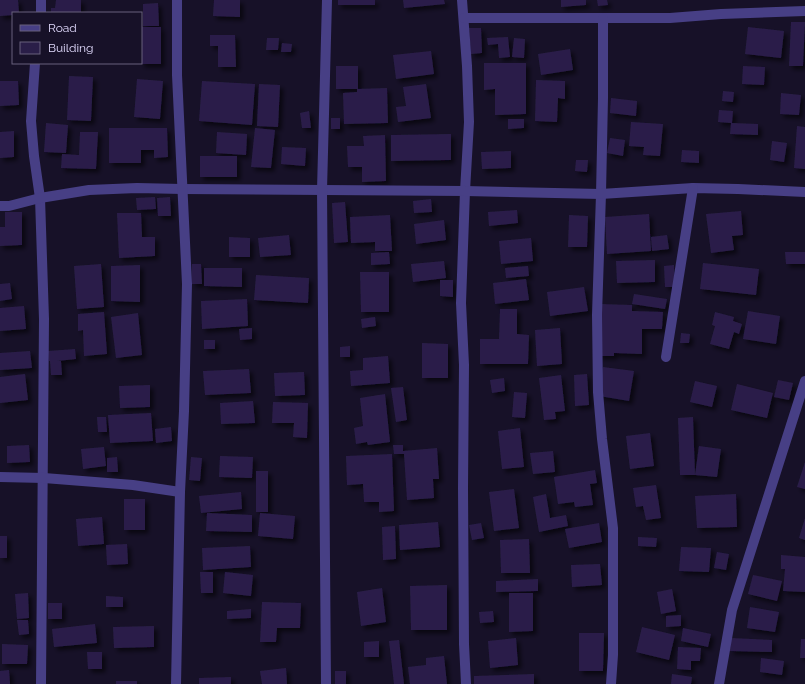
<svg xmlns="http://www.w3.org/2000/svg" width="805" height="684" viewBox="0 0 805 684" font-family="Raleway,sans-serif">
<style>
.building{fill:#2a1e48;filter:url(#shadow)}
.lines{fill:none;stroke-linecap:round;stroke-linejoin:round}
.minor{stroke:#473f85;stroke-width:10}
</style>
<defs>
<filter id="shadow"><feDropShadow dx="3.5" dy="3.5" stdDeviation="2" flood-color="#0009"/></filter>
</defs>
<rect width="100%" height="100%" fill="#171128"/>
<g class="building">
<polygon points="0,0 18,0 19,13 13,13 13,15 0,16"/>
<polygon points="56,0 81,0 81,13 51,13 51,8 55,8"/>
<polygon points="214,0 240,0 240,17 213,16"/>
<rect x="338" y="0" width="37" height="5"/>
<polygon points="403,0 444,0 445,4 404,8"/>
<polygon points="561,0 586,0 586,5 561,7"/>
<polygon points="597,0 607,0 608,5 598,6"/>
<polygon points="158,3 159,26 143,26 143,4"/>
<polygon points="791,22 805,22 803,66 789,66"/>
<rect x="141" y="27" width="20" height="37"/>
<polygon points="748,27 784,31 781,58 745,54"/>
<polygon points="469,28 481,28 482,53 471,54"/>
<polygon points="210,35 235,35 236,67 218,67 218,46 210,46"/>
<polygon points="508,37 510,57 499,58 498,44 488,45 487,38"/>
<polygon points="267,38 279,38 278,50 266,50"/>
<polygon points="514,38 525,39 524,58 512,57"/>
<polygon points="282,43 292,44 291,52 281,52"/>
<polygon points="570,49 573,70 541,75 538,54"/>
<polygon points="431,51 434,74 396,79 393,55"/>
<polygon points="484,63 526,63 526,114 495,115 495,89 484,90"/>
<rect x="336" y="66" width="22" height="23"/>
<polygon points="743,66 765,67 764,85 742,84"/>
<polygon points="69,76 93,77 91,121 67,120"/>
<polygon points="137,79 163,81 160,119 134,117"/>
<polygon points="536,80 565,81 565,99 558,98 557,122 535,121"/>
<polygon points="0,81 18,81 19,105 0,106"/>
<polygon points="202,81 255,84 252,125 199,121"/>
<polygon points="259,84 280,85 278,127 257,126"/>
<polygon points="426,84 431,118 398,122 396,107 406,106 403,87"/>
<polygon points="387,88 388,123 344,124 343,93 357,92 357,89"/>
<polygon points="723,91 734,92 733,102 722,101"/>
<polygon points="781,93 801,95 799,115 780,114"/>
<polygon points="611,98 637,101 636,116 610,113"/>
<polygon points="719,110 733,111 732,123 758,124 758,135 730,134 731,123 718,122"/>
<polygon points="309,111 311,128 302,128 300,113"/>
<rect x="331" y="118" width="9" height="11"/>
<polygon points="508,119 524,119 524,128 508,129"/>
<polygon points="631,122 663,124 660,156 643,155 644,147 629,146"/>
<polygon points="46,123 68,125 66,153 44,152"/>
<polygon points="797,126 805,127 805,169 794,168"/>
<polygon points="109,128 167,128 168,157 154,158 154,150 141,150 141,163 109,163"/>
<polygon points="255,128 275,130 271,168 251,167"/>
<polygon points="14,131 14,157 0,158 0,132"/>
<polygon points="80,132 98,132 96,169 61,168 62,154 79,155"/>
<polygon points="217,132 247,134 246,155 216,153"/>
<polygon points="451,134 451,160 391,161 391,135"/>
<polygon points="385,135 386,181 362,182 362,167 348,167 347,146 364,146 363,136"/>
<polygon points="610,138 625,140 623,156 607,153"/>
<polygon points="772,141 787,143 784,162 770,160"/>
<polygon points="282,147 306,148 305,166 281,164"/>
<polygon points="682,150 699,151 699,163 681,162"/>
<polygon points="511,151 511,168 482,169 481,152"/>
<rect x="200" y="156" width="37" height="21"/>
<polygon points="576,160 588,160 587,172 575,171"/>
<polygon points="155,197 156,209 137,210 136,198"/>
<polygon points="170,197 171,216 158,216 157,198"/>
<polygon points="431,199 432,212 414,213 413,201"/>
<polygon points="345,202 348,242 334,243 332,203"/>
<polygon points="517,210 518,223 489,226 488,212"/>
<polygon points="741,211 743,235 732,236 734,250 711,253 706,214"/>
<polygon points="5,212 22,212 22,245 0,246 0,227 5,227"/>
<polygon points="117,213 141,213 142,237 155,237 155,256 119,258"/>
<polygon points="649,214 651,251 607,254 605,217"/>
<polygon points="390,215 392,251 375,251 375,242 351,243 350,217"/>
<polygon points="569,215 588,216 587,247 568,247"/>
<polygon points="444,220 446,240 416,244 414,224"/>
<polygon points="289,235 291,255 260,257 258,238"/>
<polygon points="667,235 669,249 652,251 651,237"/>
<polygon points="229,237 250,238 250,257 229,257"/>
<polygon points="531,238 533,261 501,264 499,241"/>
<polygon points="389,252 390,264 371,265 371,253"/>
<polygon points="785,252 805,252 805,264 786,264"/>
<polygon points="655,260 655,282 617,283 616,261"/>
<polygon points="444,261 446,278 413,282 411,264"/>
<polygon points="703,263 759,269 756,295 700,289"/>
<polygon points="101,264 104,307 77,309 74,266"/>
<polygon points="192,264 201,264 202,284 192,284"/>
<polygon points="140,265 140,302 111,301 111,266"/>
<polygon points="674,265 675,287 665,287 664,266"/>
<polygon points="528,266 529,276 506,278 505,268"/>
<polygon points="204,268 242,268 242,287 204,286"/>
<polygon points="360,272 389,272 389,312 361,312"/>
<polygon points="256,275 309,278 308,303 254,300"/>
<polygon points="526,279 529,300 495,304 493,283"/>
<polygon points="440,280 453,280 453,297 440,296"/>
<polygon points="10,283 12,299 0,301 0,284"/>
<polygon points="584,287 588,311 550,316 547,292"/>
<polygon points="634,294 667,299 665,309 632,304"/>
<polygon points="247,299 248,326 202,329 201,301"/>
<polygon points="600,304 632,305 632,311 663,312 662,329 642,329 642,354 614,353 614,356 598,356"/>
<polygon points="24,306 26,329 0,331 0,308"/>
<polygon points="500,309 517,309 517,334 529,335 528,364 480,364 480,339 499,339"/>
<polygon points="748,311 780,316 776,344 743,339"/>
<polygon points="104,312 107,354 84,356 83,330 78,331 78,314"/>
<polygon points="715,312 734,317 733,321 742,324 739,334 734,332 729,349 710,344 715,326 712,325"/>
<polygon points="138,313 142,355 116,358 111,317"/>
<polygon points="375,317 376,326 362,328 361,319"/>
<polygon points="252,328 252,339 240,340 239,329"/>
<polygon points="560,328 562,364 537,366 535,330"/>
<polygon points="681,333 690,334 689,343 680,343"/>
<rect x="204" y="340" width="11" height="9"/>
<polygon points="422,343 448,344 448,378 422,378"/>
<polygon points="350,346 350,357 340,357 340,347"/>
<polygon points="75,349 76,359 57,361 61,361 62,375 51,375 50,361 49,361 48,351"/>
<polygon points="30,351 32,368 0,370 0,353"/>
<polygon points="388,356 390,383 351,386 350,371 363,370 363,358"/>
<polygon points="603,367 634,371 629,401 599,396"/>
<polygon points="249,369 251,393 205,395 203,371"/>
<polygon points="304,372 305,395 275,396 274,373"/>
<polygon points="25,374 28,400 0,403 0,377"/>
<polygon points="587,374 589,405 575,406 574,375"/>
<polygon points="561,375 565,411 555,412 556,419 544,420 539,378"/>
<polygon points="504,378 505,391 492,393 490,380"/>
<polygon points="778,380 793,383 789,400 774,397"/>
<polygon points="695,381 717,386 712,407 690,402"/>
<polygon points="737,384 773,393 767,418 731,410"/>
<polygon points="150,385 150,407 120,408 119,386"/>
<polygon points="403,387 407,420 396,422 391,388"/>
<polygon points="514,392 527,393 525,418 512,417"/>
<polygon points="385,394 390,442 368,445 367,442 356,444 354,428 363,426 360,398"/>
<polygon points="253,401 255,423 221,424 220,403"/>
<polygon points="273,402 308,403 307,438 293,437 294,423 272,423"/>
<polygon points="151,413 153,441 110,443 108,415"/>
<polygon points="97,417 106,417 107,432 98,432"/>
<polygon points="693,417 695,475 680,475 678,418"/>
<polygon points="171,427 172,441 156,443 155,429"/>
<polygon points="520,428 524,467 502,469 498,431"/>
<polygon points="650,433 654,466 630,469 626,436"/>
<polygon points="29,445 30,462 7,463 7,446"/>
<polygon points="393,445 403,445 403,451 437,448 439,479 433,479 434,498 407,500 404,454 394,454"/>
<polygon points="699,446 721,449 717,477 695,475"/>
<polygon points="104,447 106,466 83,469 81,449"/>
<polygon points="553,451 555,472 533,474 530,453"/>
<polygon points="392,454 394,511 379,512 379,502 364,502 363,484 347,485 346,456"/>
<polygon points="220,456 253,457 252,478 219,477"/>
<polygon points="117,457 118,472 107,472 107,458"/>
<polygon points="191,457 202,458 200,481 189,480"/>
<polygon points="805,462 805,489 797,487"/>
<polygon points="595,470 597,483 590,484 593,505 575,507 574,502 558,504 554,477"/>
<rect x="256" y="471" width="12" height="41"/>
<polygon points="656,485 661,518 646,520 643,506 636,507 633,488"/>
<polygon points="514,489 519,528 494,531 489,492"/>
<polygon points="241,492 242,509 201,513 199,496"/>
<polygon points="546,494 550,518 566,515 568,526 539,532 533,497"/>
<polygon points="736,494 737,527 697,528 695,496"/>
<rect x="124" y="499" width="21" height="31"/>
<polygon points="207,513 252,515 252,532 206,531"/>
<polygon points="260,513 295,516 293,539 258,536"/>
<polygon points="102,517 104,544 78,546 76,519"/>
<polygon points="805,518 805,540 799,538"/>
<polygon points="438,522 440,547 400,550 399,525"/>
<polygon points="481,523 484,538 472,540 469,525"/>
<polygon points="599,523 602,542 569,548 565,529"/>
<polygon points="395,526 396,559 383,560 382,527"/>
<rect x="0" y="536" width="7" height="22"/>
<polygon points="638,537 657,538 656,547 638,546"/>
<polygon points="529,539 530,573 501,573 500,540"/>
<polygon points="127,544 128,564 107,565 106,545"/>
<polygon points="250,546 251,567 203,570 202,548"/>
<polygon points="681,547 711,548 709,572 679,571"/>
<polygon points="717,552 729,554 726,570 714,568"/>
<polygon points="781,555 805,557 805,592 783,591 785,569 781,569"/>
<polygon points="600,564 602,585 572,587 571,565"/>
<polygon points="200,572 213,572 213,593 201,593"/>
<polygon points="225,572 253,575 251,596 223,593"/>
<polygon points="753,575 782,581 777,601 748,594"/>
<polygon points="538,579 538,591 496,592 496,581"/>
<polygon points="447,585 447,630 411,630 410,586"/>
<polygon points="382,588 386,622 361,626 357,592"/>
<polygon points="672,589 676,611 661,614 657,592"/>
<polygon points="28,593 29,618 17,619 15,594"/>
<polygon points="509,593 533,593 533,631 509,632"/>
<polygon points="106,596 123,597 123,607 106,607"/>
<polygon points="262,602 301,603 300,628 277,628 276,642 260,642"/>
<rect x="48" y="603" width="14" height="16"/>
<polygon points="750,607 779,612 775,632 747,628"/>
<polygon points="251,609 251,618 227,619 227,611"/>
<polygon points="493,611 494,622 480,623 479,612"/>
<polygon points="681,615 681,626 666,627 666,616"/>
<polygon points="17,620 28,620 29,634 19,635"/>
<polygon points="95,624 97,643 54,647 52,629"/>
<polygon points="154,626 154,647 114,648 113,627"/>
<polygon points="642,627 675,635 669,660 636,652"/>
<polygon points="683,628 711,634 708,647 681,641"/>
<polygon points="579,633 604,633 603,671 579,671"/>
<polygon points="516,638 518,665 490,668 488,641"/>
<polygon points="731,638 772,640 772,652 730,651"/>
<polygon points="801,639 805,639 805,658 800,658"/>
<polygon points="399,640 404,684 394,684 389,641"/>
<polygon points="379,641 379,657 364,657 364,642"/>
<polygon points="2,644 28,645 27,664 2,664"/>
<polygon points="678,647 701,648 700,661 691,661 691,670 677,669"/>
<polygon points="87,652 102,652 102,669 88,669"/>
<polygon points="444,656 447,684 410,684 408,667 426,665 426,658"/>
<polygon points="761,658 784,661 782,675 760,672"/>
<polygon points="286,668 287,684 262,684 260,671"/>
<polygon points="9,670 10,684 0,684 0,671"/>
<rect x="335" y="671" width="11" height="13"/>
<polygon points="534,674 534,684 474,684 474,676"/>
<polygon points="672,674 692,677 691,684 671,684"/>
<polygon points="231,677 231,684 199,684 199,678"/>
<rect x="116" y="681" width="21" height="3"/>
</g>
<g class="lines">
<g class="minor">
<polyline points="462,0 467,66 469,122 465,191 461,303 464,365 463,488 464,644 466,684"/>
<polyline points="41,13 41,0"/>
<polyline points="464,18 670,18 721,14 805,11"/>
<polyline points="603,18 603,98 601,194 597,315 598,392 602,439 613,528 613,655 611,684"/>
<polyline points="35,63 31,121 34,156 40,198 44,319 41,684"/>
<polyline points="0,206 9,206 40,198 89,190 137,188 182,189 465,191 601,194 693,188 738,189 805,192"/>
<polyline points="666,357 693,188"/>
<polyline points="0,477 44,478 133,485 180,492"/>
<polyline points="176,684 180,492 184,411 187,284 177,75 177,0"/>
<polyline points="326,684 322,190 327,0"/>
<polyline points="719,684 732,610 805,381"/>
</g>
</g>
<rect x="12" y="12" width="130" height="52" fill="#171128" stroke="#68617d"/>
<rect x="20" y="25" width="20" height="6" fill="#473f85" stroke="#68617d"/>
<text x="48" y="32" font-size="12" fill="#e1dafd">Road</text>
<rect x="20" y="42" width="20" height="12" fill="#2a1e48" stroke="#68617d"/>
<text x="48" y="52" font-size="12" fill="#e1dafd">Building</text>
</svg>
